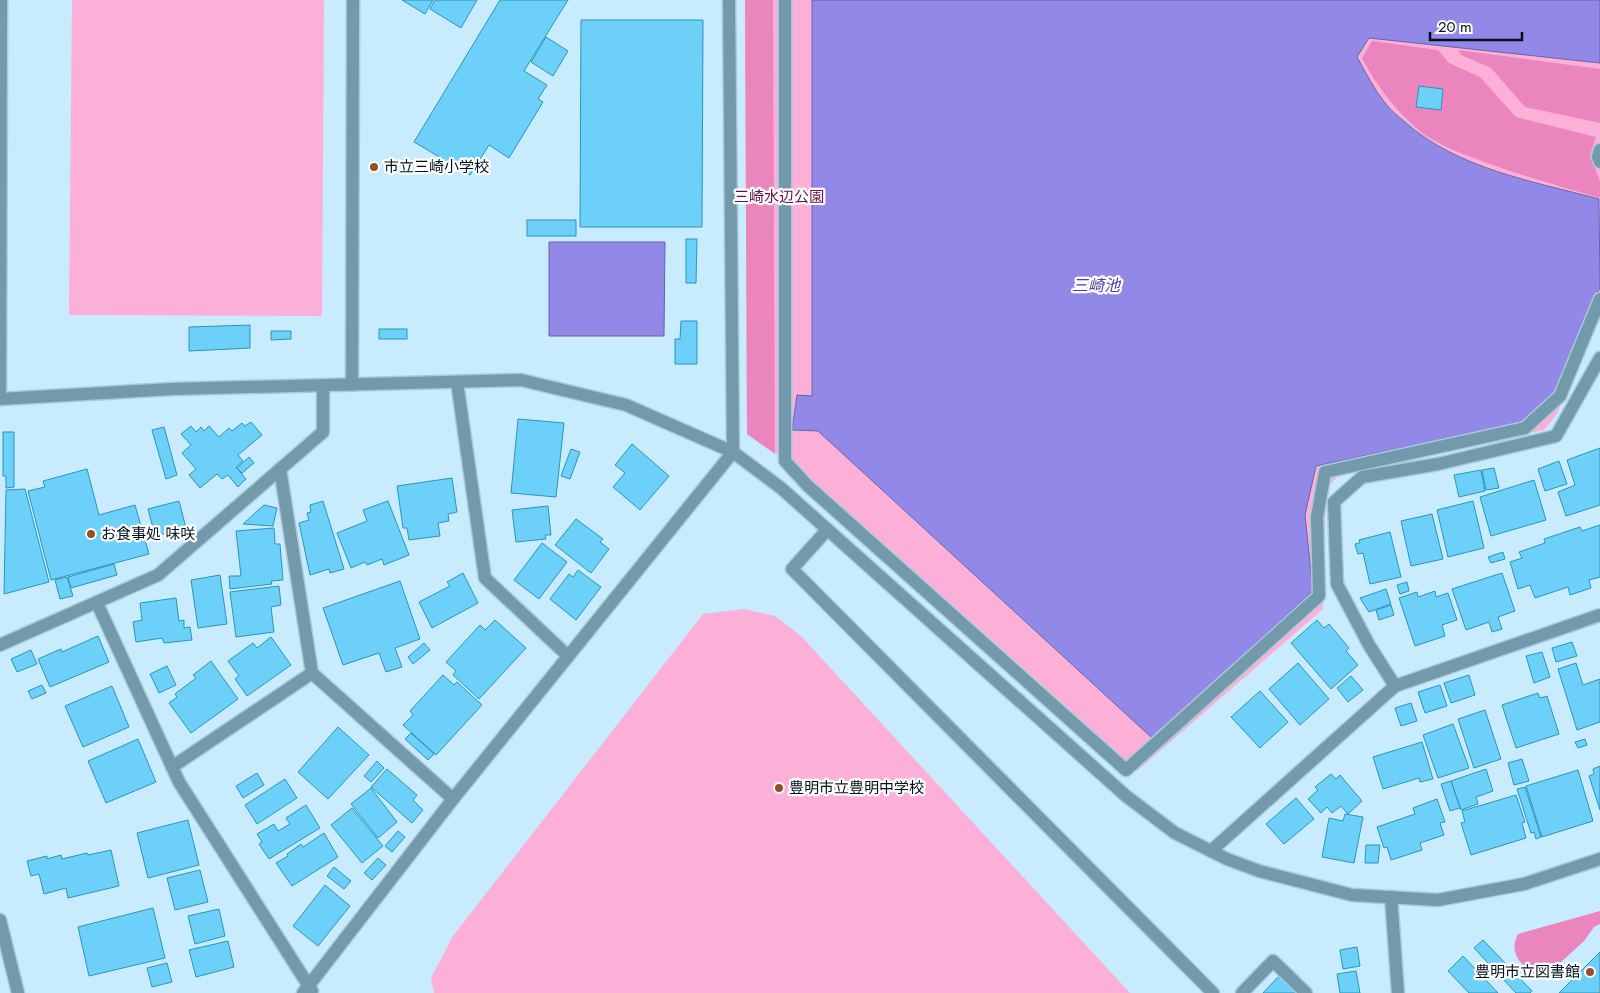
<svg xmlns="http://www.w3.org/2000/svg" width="1600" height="993" viewBox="0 0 1600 993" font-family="Jost,'Noto Sans JP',sans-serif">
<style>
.green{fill:#fcb0d8}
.forest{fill:#ea86bd}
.water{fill:#9288e7;stroke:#6664aa}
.building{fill:#6dd0f8;stroke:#2995bb}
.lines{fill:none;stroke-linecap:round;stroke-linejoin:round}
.service-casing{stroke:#a8c9d9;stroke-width:15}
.pedestrian-casing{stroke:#a8c9d9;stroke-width:15}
.minor-casing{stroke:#a8c9d9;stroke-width:15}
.tertiary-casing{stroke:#a8c9d9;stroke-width:15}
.service{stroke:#739aab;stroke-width:12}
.pedestrian{stroke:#739aab;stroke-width:12}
.minor{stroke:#739aab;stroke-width:12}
.tertiary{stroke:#739aab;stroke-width:12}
.poi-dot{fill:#954e28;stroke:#fff;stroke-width:2}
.labels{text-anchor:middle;stroke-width:4.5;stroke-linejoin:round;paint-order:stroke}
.poi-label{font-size:15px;fill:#00111a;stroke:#fff;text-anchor:start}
.park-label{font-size:15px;fill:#670d47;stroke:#fff}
.water-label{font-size:16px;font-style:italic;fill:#513ba8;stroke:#fff}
</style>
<rect width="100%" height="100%" fill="#c8ecfd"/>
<g class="green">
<polygon points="72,0 324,0 322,316 69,315"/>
<path d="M745 0H812V396L797 395 792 430 818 431 1152 738 1313 591 1305 515 1316 466 1520 423 1557 393 1600 287V309L1557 414 1544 430 1345 472C1335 477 1331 483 1326 493L1323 609 1137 771 1068 708 802 471 747 434Z"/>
<path d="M1369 37 1600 63V204L1599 199C1532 181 1458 169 1405 121 1398 116 1390 110 1385 103 1374 89 1366 73 1357 57Z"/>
<polygon points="744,609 775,616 801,636 1130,993 434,993 431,978 453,936 703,614"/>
</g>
<g class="forest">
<polygon points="745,0 773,0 775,454 747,434"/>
<path d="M1372 41 1438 50 1449 63 1480 77 1516 117 1596 137 1590 155 1600 181V198C1556 185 1511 173 1469 156 1453 150 1435 143 1421 132 1395 110 1378 88 1362 58Z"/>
<polygon points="1458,50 1600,69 1600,123 1525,107 1491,68 1461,55"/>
<path d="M1600 911V924L1594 927 1584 941 1548 974 1536 976C1521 965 1508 953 1518 934Z"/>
</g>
<g class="water">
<path d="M812 0H1600V63L1369 38 1357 57C1366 73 1374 89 1385 103 1390 110 1398 116 1405 122 1458 169 1532 181 1599 199L1600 287 1557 393 1520 423 1316 466 1305 515 1313 591 1152 738 818 431 792 430 797 395 812 396Z"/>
<polygon points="549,242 665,242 664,336 549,336"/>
</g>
<g class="building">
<polygon points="402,0 433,0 425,14"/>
<polygon points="435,0 477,0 461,28 430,9"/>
<polygon points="500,0 568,0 524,71 547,85 538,99 543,102 509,158 489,145 470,175 414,142"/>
<polygon points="581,20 703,20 702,227 580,227"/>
<polygon points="546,37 568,51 553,76 531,62"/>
<polygon points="1419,86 1443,89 1441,110 1416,107"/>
<rect x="527" y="220" width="49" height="16"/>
<polygon points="686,239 697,239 696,283 686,283"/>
<polygon points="681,321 697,321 697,364 675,364 675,339 680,339"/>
<polygon points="250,325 250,348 189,351 189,327"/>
<rect x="379" y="329" width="28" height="10"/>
<polygon points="271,331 291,331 291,339 271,340"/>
<polygon points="518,419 564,423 556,497 511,493"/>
<polygon points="251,422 262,435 238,455 243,461 236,467 246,479 238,487 228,475 222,479 217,474 200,488 189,475 196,469 182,453 191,445 181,434 191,426 196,432 201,427 204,431 209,426 219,437 229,428 232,431 242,423 245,426"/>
<polygon points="164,427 177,475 166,479 152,430"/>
<polygon points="3,432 14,432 14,487 6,488 6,476 3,476"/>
<polygon points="632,444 669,476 640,510 613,487 625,473 615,465"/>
<polygon points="1600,448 1600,505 1566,516 1558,492 1575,485 1567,460"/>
<polygon points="571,449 580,452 570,479 561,476"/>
<polygon points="249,457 254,463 242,473 237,468"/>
<polygon points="1559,461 1567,484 1545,491 1538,469"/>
<polygon points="1494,468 1499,488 1486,490 1482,470"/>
<polygon points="87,469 99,515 135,505 149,554 51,580 28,491 45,487 43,481"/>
<polygon points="1481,470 1485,491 1459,497 1454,475"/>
<polygon points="452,478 457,512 448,514 449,521 438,523 440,536 409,540 407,528 403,528 397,486"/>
<polygon points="1534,480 1546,520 1491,536 1480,497"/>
<polygon points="25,489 49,582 4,594 6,490"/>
<polygon points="179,501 186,528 155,536 148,509"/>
<polygon points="323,501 344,569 330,573 329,569 310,575 299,523 309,520 307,513 311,512 310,505"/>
<polygon points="388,501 409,555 384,565 382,559 367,565 365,562 351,568 337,533 367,521 363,510"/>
<polygon points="1473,501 1484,548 1448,557 1437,510"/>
<polygon points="264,505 277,508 273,526 243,524"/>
<polygon points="548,506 551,535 545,535 546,539 516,542 512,510"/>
<polygon points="1432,514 1443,559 1411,566 1401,521"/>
<polygon points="576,519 603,539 600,542 609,549 591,573 555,545"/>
<polygon points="1600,525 1600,577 1589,580 1591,588 1570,595 1568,587 1535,598 1530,585 1518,589 1510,562 1522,558 1519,552 1545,543 1544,539 1580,527 1582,531"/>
<polygon points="274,528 275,544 280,544 283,580 271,581 272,584 230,589 229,576 241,576 236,531"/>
<polygon points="1390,532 1401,577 1370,584 1363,553 1358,554 1355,544 1360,543 1359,540"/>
<polygon points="542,543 567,562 539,599 514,580"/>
<polygon points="1503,552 1505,559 1491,563 1488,557"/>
<polygon points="114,564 117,575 71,588 68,577"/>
<polygon points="578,570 601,587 576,620 550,599 569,574 573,577"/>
<polygon points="463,573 478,603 432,628 419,602 450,586 447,582"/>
<polygon points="1502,573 1515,611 1498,617 1502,629 1492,632 1489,622 1466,630 1452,589"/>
<polygon points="220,575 227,624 198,628 191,580"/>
<polygon points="67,577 73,596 60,599 55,580"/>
<polygon points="400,581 420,639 395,648 402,667 386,672 379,653 343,665 323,608"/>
<polygon points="1407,582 1409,591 1400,594 1397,585"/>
<polygon points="279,586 281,605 271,607 274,632 236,637 230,592"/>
<polygon points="1386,589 1391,604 1369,612 1360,598"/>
<polygon points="1435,591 1436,597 1448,593 1457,620 1442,625 1445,636 1415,646 1399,598 1417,592 1418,597"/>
<polygon points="176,598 179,621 184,620 184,628 190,627 192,640 164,643 162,638 136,642 133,622 142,620 140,603"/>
<polygon points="1391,605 1394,615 1379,620 1376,610"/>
<polygon points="495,620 526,648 479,699 453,675 456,671 446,662 480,625 485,630"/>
<polygon points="1317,620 1324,628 1329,624 1349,648 1346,651 1358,665 1331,689 1291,643"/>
<polygon points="98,636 109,662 50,687 38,659 61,649 62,652"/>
<polygon points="271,637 291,665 247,696 235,679 239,676 228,661 253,643 257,648"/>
<polygon points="1572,642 1577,656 1556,662 1552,648"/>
<polygon points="424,643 430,650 413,664 408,657"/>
<polygon points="31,650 37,664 17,672 11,659"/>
<polygon points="1542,652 1550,677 1534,683 1526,656"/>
<polygon points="211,661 238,699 191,733 169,703 177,697 175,694 196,678 193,675"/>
<polygon points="1298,663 1329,699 1300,725 1269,689"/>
<polygon points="1576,663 1583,685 1600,679 1600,722 1577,730 1558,669"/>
<polygon points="167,666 176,685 159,693 150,674"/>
<polygon points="443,675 454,685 457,682 482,705 436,755 403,725 413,715 410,711"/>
<polygon points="1469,675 1475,695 1451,703 1444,683"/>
<polygon points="1351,676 1363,690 1348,702 1337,688"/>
<polygon points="42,685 46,693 32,699 28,691"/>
<polygon points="1440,685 1447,706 1425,713 1418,692"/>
<polygon points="112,686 129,727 83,747 65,706"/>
<polygon points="1260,691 1288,722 1260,748 1231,717"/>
<polygon points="1538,693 1540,698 1547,696 1559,734 1516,748 1502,705"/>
<polygon points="1411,703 1417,721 1401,726 1395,708"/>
<polygon points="1485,710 1501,759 1474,768 1458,719"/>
<polygon points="1453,724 1469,768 1438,778 1423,735"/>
<polygon points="338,727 369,755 328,799 298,772"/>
<polygon points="411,733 434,754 428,760 405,739"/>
<polygon points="138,739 156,782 106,803 88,761"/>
<polygon points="1585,739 1587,745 1578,748 1575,742"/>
<polygon points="1422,742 1433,779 1420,782 1419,778 1383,789 1373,757"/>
<polygon points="1522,759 1529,781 1514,785 1508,763"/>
<polygon points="377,761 384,768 371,782 364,776"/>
<polygon points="1600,766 1600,810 1589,776 1594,774 1593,769"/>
<polygon points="387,769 417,795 413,800 423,810 412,823 371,787"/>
<polygon points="1486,769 1493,791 1476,797 1478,804 1461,810 1451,781"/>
<polygon points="1578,770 1593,821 1542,837 1526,786"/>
<polygon points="257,773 264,785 243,798 236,786"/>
<polygon points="1331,774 1336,779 1340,775 1362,801 1348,814 1341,806 1332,813 1327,807 1321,813 1308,799 1318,790 1315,787"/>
<polygon points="285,779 297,798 257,824 245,805"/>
<polygon points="1451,781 1460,808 1450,811 1441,784"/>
<polygon points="1525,787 1541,837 1536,839 1534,832 1531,833 1517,789"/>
<polygon points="371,788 397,822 378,838 351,804"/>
<polygon points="1516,795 1525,822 1522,823 1526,838 1471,855 1461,823 1465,822 1462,811"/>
<polygon points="1296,798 1314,819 1284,844 1266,824"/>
<polygon points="1437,799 1445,822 1440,823 1444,835 1420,843 1422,850 1391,860 1387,847 1384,848 1377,827 1415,814 1413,808"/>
<polygon points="306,805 320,828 269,859 259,844 262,842 257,834 274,824 278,831 290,824 286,818"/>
<polygon points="352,808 383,846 362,863 331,825"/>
<polygon points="1345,814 1363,817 1354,863 1322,857 1329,818 1343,821"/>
<polygon points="188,820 199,865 148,878 137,833"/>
<polygon points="398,831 405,837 392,852 385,846"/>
<polygon points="324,833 338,857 292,886 276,863 288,856 287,854 301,844 303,847"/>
<polygon points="1366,845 1380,845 1378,863 1365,863"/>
<polygon points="111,850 119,886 68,898 66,888 44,894 39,874 31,876 27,861 47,856 47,859 61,855 62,859 87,853 88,855"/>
<polygon points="378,858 386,865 372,880 364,873"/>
<polygon points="334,867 351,881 344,889 327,876"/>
<polygon points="200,870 208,902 175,910 167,878"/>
<polygon points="325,885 350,906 318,946 293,926"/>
<polygon points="153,908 165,958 89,976 78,927"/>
<polygon points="219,909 225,936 195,944 188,916"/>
<polygon points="1483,940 1532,991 1530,993 1516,993 1474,948"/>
<polygon points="228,941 234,967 196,977 189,950"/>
<polygon points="1357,947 1360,966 1343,969 1340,950"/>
<polygon points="1600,952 1600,993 1559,993"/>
<polygon points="1463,956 1498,993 1469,993 1448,971"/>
<polygon points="167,963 172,982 152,987 147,968"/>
<polygon points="1356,971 1360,993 1340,993 1337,974"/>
<polygon points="1279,976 1296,993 1263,993"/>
</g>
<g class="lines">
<defs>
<g id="service">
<polyline points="352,385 353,0"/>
<polyline points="827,530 792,569 1213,993"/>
<polyline points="1391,897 1398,993"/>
<polyline points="1242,993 1273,961 1306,993"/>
</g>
<g id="pedestrian">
<polyline points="785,0 785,461 808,486 1126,770 1319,596 1317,517 1325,472 1525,428 1560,396 1600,299"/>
<polyline points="1600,150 1598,157 1600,162"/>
</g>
<g id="minor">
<polyline points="457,382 485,578 568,656"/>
<polyline points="0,399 1,0"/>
<polyline points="280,469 312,673 453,799"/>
<polyline points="97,603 179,782 312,991"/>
<polyline points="0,645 158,575 323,432 323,386"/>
<polyline points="1395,686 1369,645 1337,584 1334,502 1362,477 1438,464 1556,436 1600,358"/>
<polyline points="172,767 312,673"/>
<polyline points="1211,851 1395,686 1600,615"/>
<polyline points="303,993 453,799 733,452 729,0"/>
</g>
<g id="tertiary">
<polyline points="0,399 172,389 521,380 626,405 733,452 781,488 1126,796 1175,833 1227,859 1259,871 1352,895 1438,900 1524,884 1600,859"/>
<polyline points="0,920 18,993"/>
</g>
</defs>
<use href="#service" class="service-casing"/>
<use href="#pedestrian" class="pedestrian-casing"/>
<use href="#minor" class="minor-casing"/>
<use href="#tertiary" class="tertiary-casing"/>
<use href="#service" class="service"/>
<use href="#pedestrian" class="pedestrian"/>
<use href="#minor" class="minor"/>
<use href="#tertiary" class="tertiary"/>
</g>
<g class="poi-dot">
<circle cx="374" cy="167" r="5"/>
<circle cx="91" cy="534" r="5"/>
<circle cx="779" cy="788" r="5"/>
<circle cx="1590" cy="972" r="5"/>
</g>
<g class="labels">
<g class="poi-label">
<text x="384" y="172">市立三崎小学校</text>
<text x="101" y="539">お食事処 味咲</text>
<text x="789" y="793">豊明市立豊明中学校</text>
<text x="1580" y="977" text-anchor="end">豊明市立図書館</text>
</g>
<g class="park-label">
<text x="779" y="202">三崎水辺公園</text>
</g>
<g class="water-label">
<text x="1096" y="291">三崎池</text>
</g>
</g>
<path d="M1430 32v8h92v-8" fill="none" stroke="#00111a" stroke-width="2.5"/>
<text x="1438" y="32" font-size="15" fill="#00111a" stroke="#ffffff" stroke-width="4" paint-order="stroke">20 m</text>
</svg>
